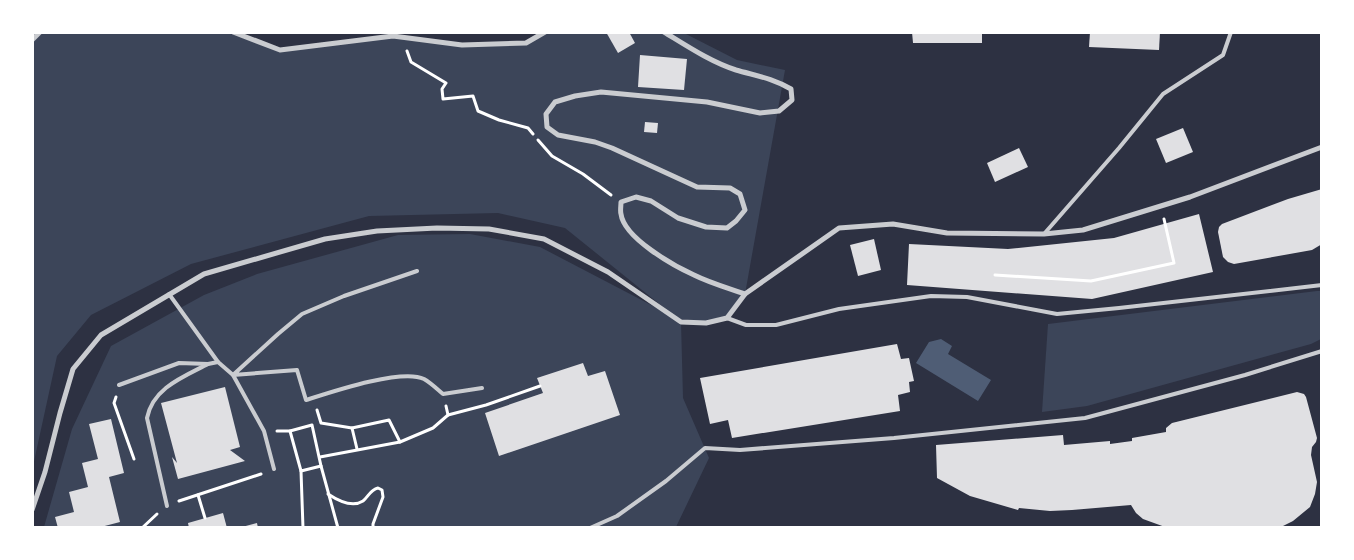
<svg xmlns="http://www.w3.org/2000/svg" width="1354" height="560" viewBox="0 0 1354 560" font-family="'Alegreya Sans',sans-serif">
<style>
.green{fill:#3c4559}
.water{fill:#4f5d75}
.building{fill:#e0e0e3}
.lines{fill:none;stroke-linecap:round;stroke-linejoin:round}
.path{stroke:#fff;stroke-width:3}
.service{stroke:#caccd0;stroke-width:4}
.minor{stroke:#caccd0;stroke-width:5}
</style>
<rect width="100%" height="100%" fill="#2d3142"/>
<g class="green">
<polygon points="33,33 233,33 280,50 393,36 462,45 526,43 545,33 684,33 737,60 785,70 745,294 727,318 706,323 681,322 683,398 709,458 676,527 44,527 72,429 111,346 204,295 257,274 398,235 470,234 540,247 678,319 565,228 498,213 369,216 191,264 91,315 57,356 33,466"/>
<polygon points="1317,291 1321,291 1321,339 1311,344 1087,406 1042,412 1048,324"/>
</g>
<polygon class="water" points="941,339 952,346 948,354 991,380 978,401 916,363 929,342"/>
<g class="building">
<polygon points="606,32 629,32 635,43 618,53"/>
<polygon points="912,32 982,32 982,43 913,43"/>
<polygon points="1090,32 1160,32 1159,50 1089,47"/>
<polygon points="640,55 687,59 684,90 638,87"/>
<polygon points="645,122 658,123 657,133 644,132"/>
<polygon points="1183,128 1193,152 1166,163 1156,139"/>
<polygon points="1019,148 1028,167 995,182 987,163"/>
<polygon points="1322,189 1322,244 1312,250 1234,264 1228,262 1223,257 1218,232 1219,227 1222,224 1288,199"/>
<polygon points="1199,214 1213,272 1092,299 907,285 909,244 1008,249 1114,238"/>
<polygon points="874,239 881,270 858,276 850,245"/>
<polygon points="897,344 901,359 909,358 914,381 909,382 910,392 898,395 900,411 732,438 728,420 710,424 700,378"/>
<polygon points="583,363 588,376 605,371 620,415 499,456 485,413 543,393 537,378"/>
<polygon points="225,387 240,447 230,450 245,461 178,479 172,457 177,463 161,403"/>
<polygon points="1297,392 1304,394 1306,397 1317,438 1316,442 1312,447 1311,455 1317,482 1315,494 1310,507 1293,521 1283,526 1276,528 1165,527 1143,519 1136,513 1131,505 1072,510 1050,511 1019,508 1018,510 970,496 937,478 936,445 1063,435 1064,445 1110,441 1110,444 1132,441 1132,438 1166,432 1166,428 1172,423"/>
<polygon points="111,419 124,473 109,477 120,522 97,528 58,528 55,517 74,512 69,492 88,487 82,463 98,459 89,424"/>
<polygon points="223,513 227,528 189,528 188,523"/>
<polygon points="257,523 258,528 242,528 242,527"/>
</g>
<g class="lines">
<g class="path">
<polyline points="407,51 411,62 446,83 442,89 443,99 473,96 478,111 499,120 528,128 533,134"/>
<polyline points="538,140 552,156 583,174 611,195"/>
<polyline points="995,275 1091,281 1174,263 1164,219"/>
<polyline points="116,397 114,403 134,459"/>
<polyline points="317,410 321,423 352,428"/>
<polyline points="448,415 486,405 540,386"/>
<polyline points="277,431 290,431 312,425 321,466 338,528"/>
<polyline points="290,431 301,471 321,466"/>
<polyline points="357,449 352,428 389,420 400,442"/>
<polyline points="320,457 400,442 433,428 448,415 446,406"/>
<polyline points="301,471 303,528"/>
<path d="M328 494C337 500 352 508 363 501 369 496 370 490 378 488L382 490 383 497 373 524V528"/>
<polyline points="198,495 205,518"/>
<polyline points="179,501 261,474"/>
<polyline points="142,528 157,514"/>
</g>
<g class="service">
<polyline points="1044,234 1119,148 1163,94 1223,55 1231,32"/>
<path d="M417 271 344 296 302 314 278 334 233 375 297 370 306 400C331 392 402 368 424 379 431 383 437 389 443 394L482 388"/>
<polyline points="169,294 218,362"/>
<polyline points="727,318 746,325 776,325 839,309 931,296 967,297 1057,314 1119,308 1322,285"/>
<polyline points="119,385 179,363 208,364 218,362 233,375 264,431 274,469"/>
<path d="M167 506 147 418C153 388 183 377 208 364"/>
<polyline points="590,528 617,516 666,481 705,448 740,450 894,438 1085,418 1245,375 1322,351"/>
</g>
<g class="minor">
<polyline points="233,32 280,50 393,36 462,45 526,43 545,32"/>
<path d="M664 32C687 46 711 62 736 70 757 76 772 78 791 89L792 100 779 111 760 113 707 102 601 92 575 96 555 102 546 114 547 127 558 135 595 142 612 148 697 187 730 188 740 194 745 210 736 221 727 228 706 227 678 218 651 201 636 197 621 202C621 206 620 211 621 214 624 238 674 266 694 275 710 283 728 288 745 294"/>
<polyline points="32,40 40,32"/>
<polyline points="32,510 45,472 60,413 73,369 101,335 204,274 325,239 377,231 437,228 489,229 544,239 608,272 681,322 706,323 727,318 745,294 839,228 893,224 947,233 1044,234 1083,230 1190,197 1322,147"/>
</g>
</g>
<rect width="1354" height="560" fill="none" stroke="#ffffff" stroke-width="68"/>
</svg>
